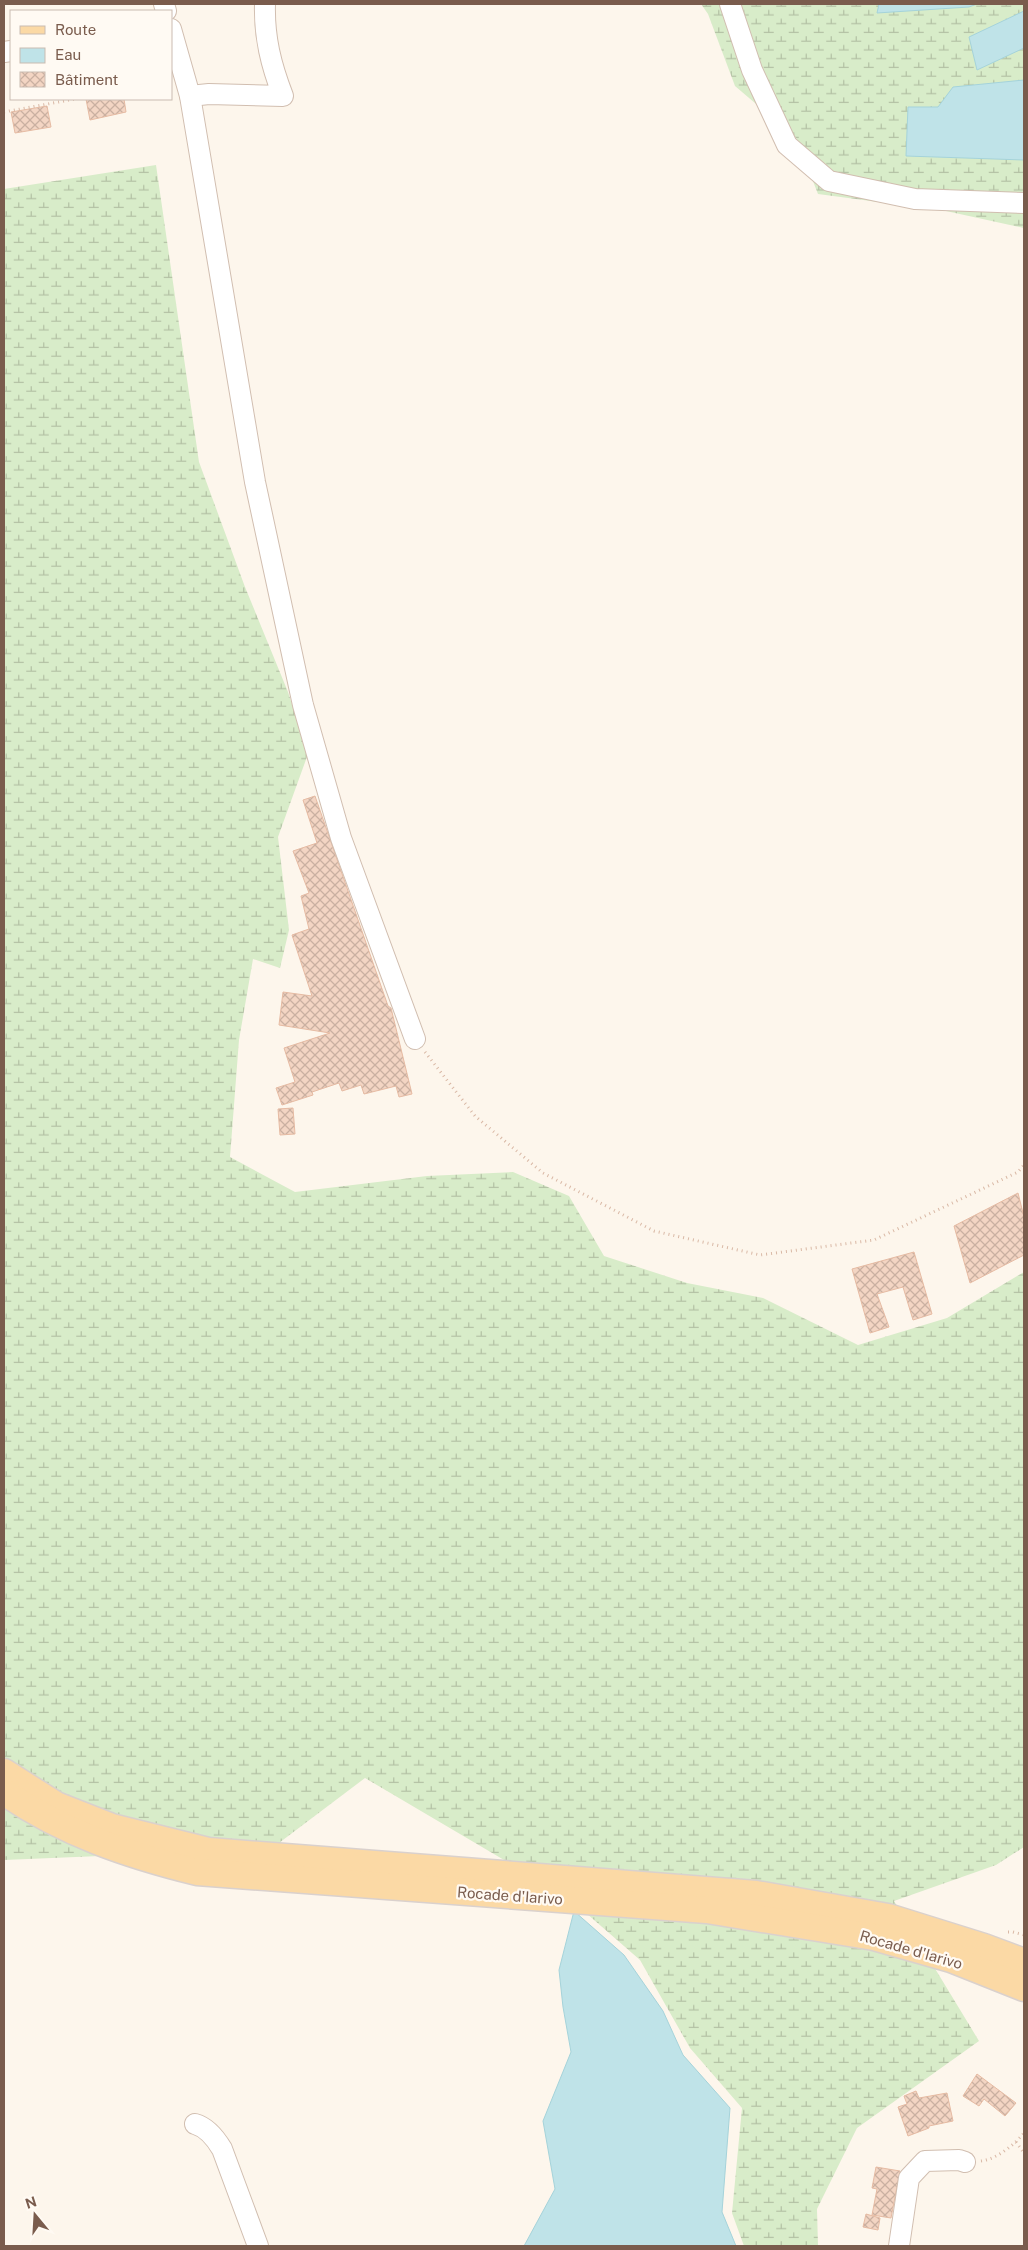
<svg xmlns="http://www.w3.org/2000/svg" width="1028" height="2250" viewBox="0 0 1028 2250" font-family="'Public Sans',sans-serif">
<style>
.wetland{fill:url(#wetland-marsh)}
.water{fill:#bfe3e8;stroke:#a5d3da}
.building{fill:url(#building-cross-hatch);stroke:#e6bba3}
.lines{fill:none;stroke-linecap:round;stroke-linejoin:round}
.minor-casing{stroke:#d1beb0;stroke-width:22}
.major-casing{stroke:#dad1cd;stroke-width:29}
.path{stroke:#d9b8a5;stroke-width:3;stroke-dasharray:1 4;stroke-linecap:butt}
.minor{stroke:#fff;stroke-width:20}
.major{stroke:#fbd9a5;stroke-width:26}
.labels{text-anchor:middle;stroke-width:4.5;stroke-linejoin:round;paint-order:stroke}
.street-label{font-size:15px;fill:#7a5c4d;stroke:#fffaf3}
</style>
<defs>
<pattern id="wetland-marsh" width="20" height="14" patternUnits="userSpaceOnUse" patternTransform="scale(1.25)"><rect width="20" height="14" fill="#d8ecc9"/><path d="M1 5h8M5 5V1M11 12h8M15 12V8" fill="none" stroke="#b4c2a5"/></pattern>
<pattern id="building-cross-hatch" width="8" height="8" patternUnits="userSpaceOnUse" patternTransform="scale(1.25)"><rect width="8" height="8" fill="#f3d5c3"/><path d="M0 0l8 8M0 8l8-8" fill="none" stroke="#cab0a1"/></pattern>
</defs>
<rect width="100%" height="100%" fill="#fdf6ec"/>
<g class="wetland">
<polygon points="701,4 1024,4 1024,228 946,211 818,194 796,138 735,86 708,14"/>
<polygon points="156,165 199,462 245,587 288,692 308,754 278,837 289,930 280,968 253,959 239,1040 230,1157 295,1192 427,1176 513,1172 569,1196 604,1256 687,1283 763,1298 858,1345 947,1318 1024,1272 1024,1847 996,1865 894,1901 979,2041 857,2128 817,2209 818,2246 744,2246 732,2213 742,2108 690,2048 640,1960 570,1899 365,1778 271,1849 4,1860 4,189"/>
</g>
<g class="water">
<polygon points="879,4 977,4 969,7 877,13"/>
<polygon points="1024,11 1024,48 977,70 969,37"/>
<polygon points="1024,80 1024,160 906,156 908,107 938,107 953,87"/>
<polygon points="574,1911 624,1955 663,2011 683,2055 730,2108 722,2212 736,2246 524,2246 555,2189 543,2121 571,2052 563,2007 559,1970"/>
</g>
<g class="building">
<polygon points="86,99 124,99 126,112 90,120"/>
<polygon points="47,106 51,127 15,133 11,112"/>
<polygon points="315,796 388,1006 391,1008 412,1094 399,1097 396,1086 364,1094 361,1085 342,1091 339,1083 312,1092 313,1095 282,1105 276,1088 295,1082 284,1048 330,1033 279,1025 283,992 312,996 292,935 309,929 301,896 309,893 293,851 317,843 303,800"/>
<polygon points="293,1108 295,1134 280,1135 278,1109"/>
<polygon points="1018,1193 1024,1217 1024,1255 970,1283 954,1226"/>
<polygon points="914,1252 932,1314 913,1320 903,1287 877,1294 889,1327 870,1333 852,1269"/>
<polygon points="977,2074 1016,2103 1005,2116 984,2099 979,2106 963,2096"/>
<polygon points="916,2091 919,2098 947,2093 953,2121 929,2126 929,2128 908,2136 898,2107 907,2104 904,2096"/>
<polygon points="876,2167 900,2171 891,2218 872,2215 877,2189 872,2188"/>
<polygon points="866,2214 880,2218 878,2230 863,2227"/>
</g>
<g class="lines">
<defs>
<g id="minor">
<polyline points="164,4 166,11"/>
<polyline points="730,4 752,70 787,145 829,181 915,199 1024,203"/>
<polyline points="171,29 190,96 255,482 303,705 341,838 415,1039"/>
<polyline points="4,52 11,51"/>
<path d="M190 96 209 94 283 96C271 65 264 37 265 4"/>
<path d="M195 2124C206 2127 216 2139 222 2149L258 2246"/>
<polyline points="899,2246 909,2178 925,2161 959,2160 965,2162"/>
</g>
<g id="major">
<polyline points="4,1772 56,1805 112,1827 209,1851 756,1894 888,1917 984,1947 1024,1962"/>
<path d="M4 1792C63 1833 128 1855 197 1872L707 1910 874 1937 951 1959 1024 1988"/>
</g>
</defs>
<use href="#minor" class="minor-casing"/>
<use href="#major" class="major-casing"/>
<g class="path">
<polyline points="4,112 75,99"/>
<polyline points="425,1052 475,1116 543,1173 654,1231 760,1255 874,1240 1018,1172 1024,1165"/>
<polyline points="1008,1932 1013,1932 1024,1935"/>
<polyline points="1016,2142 1024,2153"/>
<path d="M981 2161C997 2159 1014 2145 1024 2133"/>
</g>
<use href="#minor" class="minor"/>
<use href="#major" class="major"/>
</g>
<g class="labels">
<g class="street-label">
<text transform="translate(510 1896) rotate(4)" y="5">Rocade d'Iarivo</text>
<text transform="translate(911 1950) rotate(16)" y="5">Rocade d'Iarivo</text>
</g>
</g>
<rect width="1028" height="2250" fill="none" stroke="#7a5c4d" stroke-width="10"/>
<rect x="10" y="10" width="162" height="90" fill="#fffaf3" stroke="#cabbb1"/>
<rect x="20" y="26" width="25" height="8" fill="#fbd9a5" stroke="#cabbb1"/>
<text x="55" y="35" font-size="15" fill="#7a5c4d">Route</text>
<rect x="20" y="48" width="25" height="15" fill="#bfe3e8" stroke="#cabbb1"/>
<text x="55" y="60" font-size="15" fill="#7a5c4d">Eau</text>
<rect x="20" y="72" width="25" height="15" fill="url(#building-cross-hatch)" stroke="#cabbb1"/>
<text x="55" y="85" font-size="15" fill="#7a5c4d">Bâtiment</text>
<g transform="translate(35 2215) rotate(342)" stroke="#fffaf3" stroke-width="4" paint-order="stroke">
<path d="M0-4L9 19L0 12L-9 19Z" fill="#7a5c4d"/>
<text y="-8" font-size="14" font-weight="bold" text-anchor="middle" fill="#7a5c4d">N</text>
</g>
</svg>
